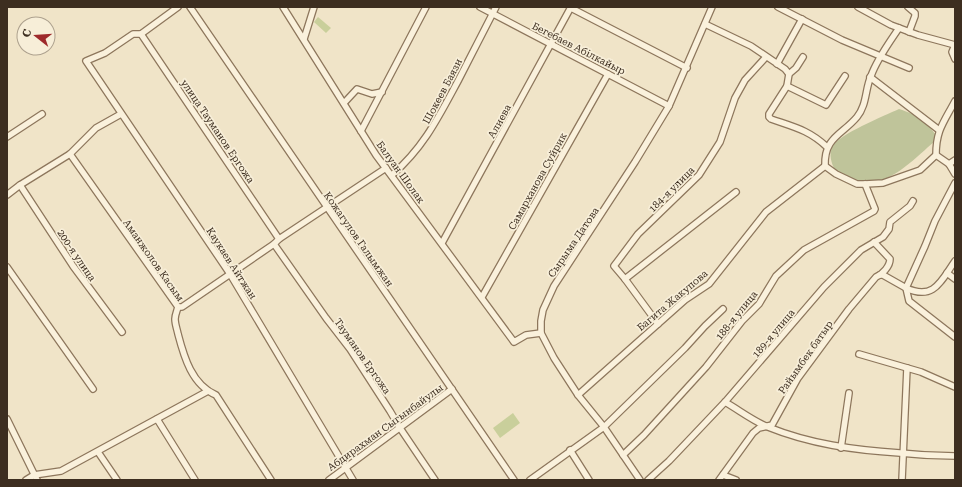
<svg xmlns="http://www.w3.org/2000/svg" width="962" height="487" viewBox="0 0 962 487" font-family="'Roboto Serif',serif">
<style>
.green{fill:#c9cf9b}
.cemetery{fill:#bfc49a}
.lines{fill:none;stroke-linecap:round;stroke-linejoin:round}
.minor-casing{stroke:#8d765c;stroke-width:8}
.minor{stroke:#faf1dc;stroke-width:5.5}
.labels{text-anchor:middle;stroke-width:3.5;stroke-linejoin:round;paint-order:stroke}
.street-label{font-size:10px;fill:#3d2e20;stroke:#f7eed8}
</style>
<rect width="100%" height="100%" fill="#f0e4c8"/>
<g class="green">
<polygon points="318,17 331,28 326,33 314,22"/>
<polygon points="513,413 520,423 500,438 493,428"/>
</g>
<path class="cemetery" d="M899 109C917 115 924 119 936 135L935 141C916 157 890 186 864 182 853 180 844 174 835 170 831 163 829 154 832 147 839 134 884 116 899 109Z"/>
<g class="lines">
<defs>
<g id="minor">
<polyline points="178,7 141,34 133,34 105,53 86,61 230,274 353,480"/>
<polyline points="190,7 514,480"/>
<polyline points="283,7 376,155 514,342 526,335 541,333"/>
<polyline points="480,7 669,106"/>
<polyline points="778,7 842,40 909,68"/>
<polyline points="858,7 891,25 918,35 955,45 952,52 955,59"/>
<polyline points="908,7 915,13 915,16 909,32"/>
<polyline points="571,8 687,68"/>
<polyline points="705,24 751,46 785,69 789,74"/>
<path d="M899 28C889 43 877 59 871 76 865 89 867 105 857 117 842 135 824 137 825 166L836 174 857 184H865L883 183 920 170 936 155C936 130 944 122 955 101"/>
<polyline points="141,34 279,239"/>
<polyline points="304,39 314,7"/>
<path d="M803 57 796 68 789 74 787 86 769 114V117L771 119C794 127 809 130 827 147"/>
<polyline points="777,64 802,19"/>
<polyline points="870,77 939,130"/>
<polyline points="787,86 826,105 845,76"/>
<polyline points="344,103 357,89 372,94 382,92"/>
<polyline points="361,131 426,7"/>
<polyline points="7,137 42,114"/>
<path d="M70 154 178 307C177 311 175 315 175 319 175 324 177 329 178 334 184 357 192 385 216 395L271 480"/>
<polyline points="936,155 949,164 955,174"/>
<polyline points="949,164 955,160"/>
<path d="M392 175C424 147 438 118 458 81 471 56 483 32 496 7"/>
<path d="M955 183 935 221 925 246 906 288C934 301 941 281 955 261"/>
<polyline points="20,185 73,266 122,332"/>
<polyline points="7,195 20,185 70,154 96,128 121,114"/>
<polyline points="442,243 571,7"/>
<polyline points="274,244 326,318 350,349 390,411 400,428 435,480"/>
<polyline points="7,267 93,389"/>
<polyline points="947,273 955,279"/>
<polyline points="880,275 883,275 906,288 909,301 955,337"/>
<polyline points="625,279 736,192"/>
<polyline points="482,297 608,74"/>
<polyline points="178,307 182,307 274,244 279,239 386,168"/>
<polyline points="658,324 625,279 614,266 638,234 699,175 720,142 735,98 745,80 766,57"/>
<polyline points="859,354 921,372 955,387"/>
<polyline points="578,395 685,300 709,284 766,212 825,166"/>
<path d="M725 402C739 410 753 421 768 427 810 444 854 450 900 453 918 455 936 456 955 456"/>
<polyline points="7,419 37,480"/>
<polyline points="157,419 195,480"/>
<polyline points="841,448 849,393"/>
<polyline points="570,450 589,480"/>
<polyline points="98,452 117,480"/>
<polyline points="623,455 644,435 706,367 742,321 759,304 776,276 804,250 874,211 875,209 865,184"/>
<polyline points="723,475 736,480"/>
<polyline points="26,480 34,475 61,471 208,391"/>
<polyline points="329,480 452,389"/>
<polyline points="530,480 604,427 685,348 705,326 723,309"/>
<polyline points="640,480 604,427 578,395 554,358 541,333 541,321 543,310 554,286 635,162 669,106 712,7"/>
<polyline points="648,480 669,461 725,402 824,287 861,250 883,237 889,229 890,222 910,206 913,201"/>
<path d="M719 480 753 433 759 428 772 425 798 378 849 309 876 277C883 274 890 266 890 259L874 242"/>
<polyline points="902,480 907,368"/>
</g>
</defs>
<use href="#minor" class="minor-casing"/>
<use href="#minor" class="minor"/>
</g>
<g class="labels">
<g class="street-label">
<text transform="translate(579 48) rotate(27)" y="4">Бегебаев Абілкайыр</text>
<text transform="translate(442 91) rotate(-62)" y="4">Шокеев Баязи</text>
<text transform="translate(499 121) rotate(-61)" y="4">Алиева</text>
<text transform="translate(218 131) rotate(56)" y="4">улица Тауманов Ергожа</text>
<text transform="translate(401 172) rotate(54)" y="4">Балуан Шолак</text>
<text transform="translate(537 181) rotate(-61)" y="4">Самарханова Суйрик</text>
<text transform="translate(671 189) rotate(-45)" y="4">184-я улица</text>
<text transform="translate(359 239) rotate(55)" y="4">Кожагулов Галымжан</text>
<text transform="translate(573 242) rotate(-56)" y="4">Сырыма Датова</text>
<text transform="translate(77 255) rotate(56)" y="4">200-я улица</text>
<text transform="translate(154 260) rotate(55)" y="4">Аманжолов Касым</text>
<text transform="translate(232 263) rotate(57)" y="4">Каукаев Айтжан</text>
<text transform="translate(672 300) rotate(-40)" y="4">Багита Жакупова</text>
<text transform="translate(736 315) rotate(-51)" y="4">188-я улица</text>
<text transform="translate(773 333) rotate(-50)" y="4">189-я улица</text>
<text transform="translate(363 356) rotate(55)" y="4">Тауманов Ергожа</text>
<text transform="translate(805 357) rotate(-55)" y="4">Райымбек батыр</text>
<text transform="translate(385 427) rotate(-36)" y="4">Абдирахман Сыгынбайулы</text>
</g>
</g>
<rect width="962" height="487" fill="none" stroke="#3d2e20" stroke-width="16"/>
<g transform="translate(36 36) rotate(287)"><circle r="19" fill="#f7eed8" stroke="#ada18e"/>
<path d="M0-3L7 15L0 10L-7 15Z" fill="#9e2a2b"/>
<text y="-6" font-size="11" font-weight="bold" text-anchor="middle" fill="#3d2e20">С</text>
</g>
</svg>
